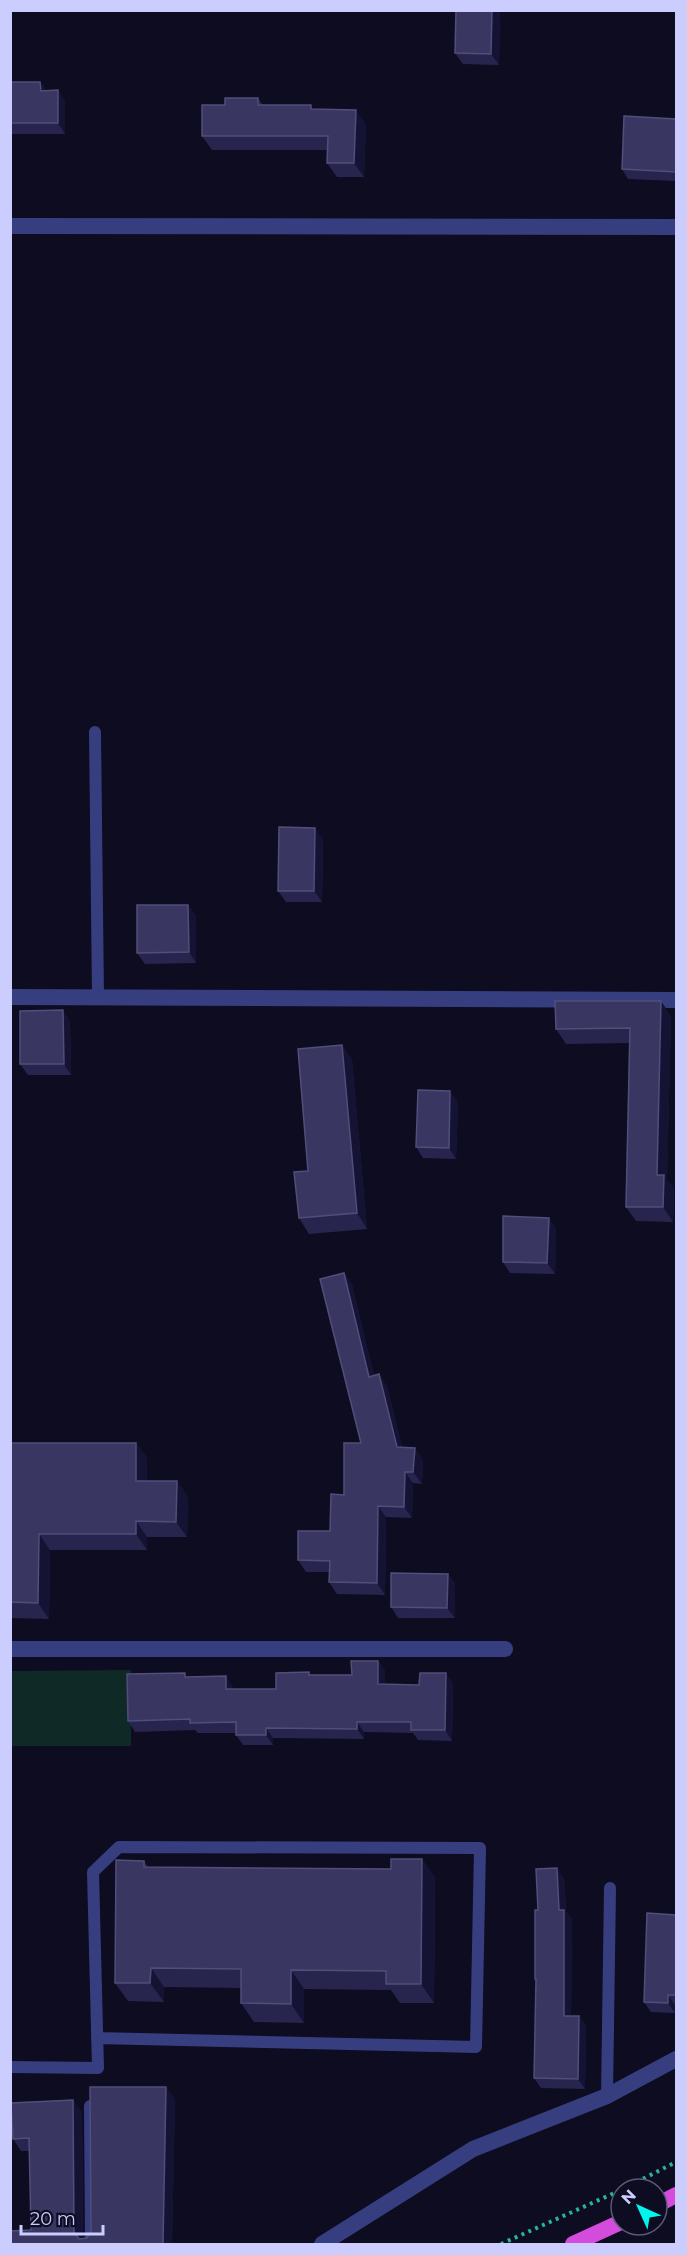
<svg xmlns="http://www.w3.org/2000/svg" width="687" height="2255" viewBox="0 0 687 2255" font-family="Montserrat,sans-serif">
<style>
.green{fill:#0f2a26}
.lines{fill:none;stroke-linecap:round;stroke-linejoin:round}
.path{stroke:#2bb398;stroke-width:4;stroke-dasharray:3 4.5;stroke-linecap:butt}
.service{stroke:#363e80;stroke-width:12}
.minor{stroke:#363e80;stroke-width:16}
.trunk{stroke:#d34cdc;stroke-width:16}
.wall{fill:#27254e}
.shaded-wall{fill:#151334}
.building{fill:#393761;stroke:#504e7a;stroke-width:1.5}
</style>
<rect width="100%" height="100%" fill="#0d0c20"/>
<polygon class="green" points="131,1670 131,1746 11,1746 11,1671"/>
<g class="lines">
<g class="path">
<polyline points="623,2189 676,2162"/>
<polyline points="501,2244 621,2190"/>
</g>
<g class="service">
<polyline points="95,732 98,997"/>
<polyline points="10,2067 98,2068 93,1872 119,1847 480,1848 476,2047 97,2038"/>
<polyline points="607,2096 610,1888"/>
<polyline points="90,2106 91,2244"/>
</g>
<g class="minor">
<polyline points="10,226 676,227"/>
<polyline points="10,997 676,1000"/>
<polyline points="10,1649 505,1649"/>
<polyline points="322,2244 473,2149 607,2096 676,2059"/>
</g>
<g class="trunk">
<polyline points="657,2205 676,2195"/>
<polyline points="573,2244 621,2222"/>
</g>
</g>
<g class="wall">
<polygon points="500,10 499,65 463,64 455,53"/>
<polygon points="10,82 40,82 46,90 58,90 65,101 65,134 10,134"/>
<polygon points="258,98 263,105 314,109 366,124 364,177 337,177 327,163 328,150 212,150 202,136 225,105"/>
<polygon points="676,119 676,181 628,179 622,169"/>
<polygon points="323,839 322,902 286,902 278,891"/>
<polygon points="196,915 196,963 145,964 137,953"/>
<polygon points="671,1016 667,1180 674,1189 673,1222 636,1221 626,1207 629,1043 566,1044 556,1029"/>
<polygon points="70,1021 71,1075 28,1075 20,1064"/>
<polygon points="342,1045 352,1060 367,1229 309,1234 299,1218 308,1171"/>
<polygon points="458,1102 456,1159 423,1158 416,1147"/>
<polygon points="556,1228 555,1274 510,1273 503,1262"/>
<polygon points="344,1273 352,1285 374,1376 387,1386 402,1447 423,1460 422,1484 413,1483 412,1518 386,1517 385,1595 337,1594 329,1582 329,1572 306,1572 298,1560 330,1531 361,1443"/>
<polygon points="10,1443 136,1443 147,1458 147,1481 177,1481 188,1497 187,1537 147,1537 147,1550 50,1550 49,1619 10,1618"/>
<polygon points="448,1574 455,1584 455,1618 398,1618 391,1607"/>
<polygon points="378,1661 385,1671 385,1684 419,1685 453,1683 452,1741 418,1740 413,1733 364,1732 364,1739 273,1738 273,1745 243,1745 236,1735 236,1733 198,1733 195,1730 135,1732 128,1721 188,1677 233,1687 233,1689 276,1689 309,1672 311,1675 352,1675"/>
<polygon points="422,1859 435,1878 434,2003 400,2003 391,1990 304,1989 304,2023 254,2022 241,2003 241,1988 164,1987 164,2002 128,2001 115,1983 144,1861 148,1867 391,1869"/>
<polygon points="564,1878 566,1912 572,1920 571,2016 579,2016 586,2026 585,2089 541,2088 534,2078 536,1981 535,1979 538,1910"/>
<polygon points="676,1915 676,2005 675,2005 675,2013 651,2012 644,2002"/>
<polygon points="175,2099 172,2244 10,2244 31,2230 30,2151 21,2151 13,2139 82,2112 83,2239 87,2238"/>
</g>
<g class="shaded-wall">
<polygon points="492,10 500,10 499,65 491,54"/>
<polygon points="40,82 48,93 41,91"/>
<polygon points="58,90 65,101 65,134 58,123"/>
<polygon points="356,110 366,124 364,177 354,163"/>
<polygon points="315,828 323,839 322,902 314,891"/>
<polygon points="188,905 196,915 196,963 189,952"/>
<polygon points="661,1001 671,1016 667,1180 674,1189 673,1222 663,1207 657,1175"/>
<polygon points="63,1010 70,1021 71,1075 64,1064"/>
<polygon points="342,1045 352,1060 367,1229 357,1213"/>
<polygon points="450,1091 458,1102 456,1159 449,1148"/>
<polygon points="549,1218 556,1228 555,1274 547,1263"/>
<polygon points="344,1273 352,1285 377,1388 369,1377"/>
<polygon points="379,1374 387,1386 405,1459 397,1447"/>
<polygon points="136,1443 147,1458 147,1497 136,1481"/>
<polygon points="415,1448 423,1460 422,1484 413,1472"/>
<polygon points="405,1472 413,1483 412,1518 404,1507"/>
<polygon points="177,1481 188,1497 187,1537 176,1522"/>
<polygon points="378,1506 386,1517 385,1595 377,1583"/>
<polygon points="136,1521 147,1537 147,1550 136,1534"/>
<polygon points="39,1534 50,1550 49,1619 38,1603"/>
<polygon points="448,1574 455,1584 455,1618 447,1608"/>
<polygon points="378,1661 385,1671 386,1694 378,1684"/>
<polygon points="446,1673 453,1683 452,1741 445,1730"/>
<polygon points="226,1676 233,1687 233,1699 226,1689"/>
<polygon points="357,1722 364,1732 364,1739 357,1729"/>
<polygon points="266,1728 273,1738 273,1745 266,1735"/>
<polygon points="422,1859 435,1878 434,2003 421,1984"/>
<polygon points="557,1868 564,1878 566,1912 572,1920 571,2026 564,2016"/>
<polygon points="151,1968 164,1987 164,2002 150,1983"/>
<polygon points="291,1970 304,1989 304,2023 291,2004"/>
<polygon points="668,1995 675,2005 675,2013 668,2003"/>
<polygon points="579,2016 586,2026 585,2089 578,2079"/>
<polygon points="166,2087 175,2099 172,2244 163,2244"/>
<polygon points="73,2100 82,2112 83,2244 74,2232"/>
</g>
<g class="building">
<polygon points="456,10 492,10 491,54 455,53"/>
<polygon points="10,82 40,82 41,91 58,90 58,123 10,123"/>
<polygon points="225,98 258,98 258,105 311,105 311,109 356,110 354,163 327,163 328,136 202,136 202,105 225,105"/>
<polygon points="624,116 676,119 676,172 622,169"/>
<polygon points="279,827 315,828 314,891 278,891"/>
<polygon points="137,905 188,905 189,952 137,953"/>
<polygon points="555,1001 661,1001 657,1175 664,1175 663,1207 626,1207 630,1028 556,1029"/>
<polygon points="63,1010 64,1064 20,1064 20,1011"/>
<polygon points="342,1045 357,1213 299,1218 294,1172 308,1171 298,1049"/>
<polygon points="418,1090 450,1091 449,1148 416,1147"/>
<polygon points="503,1216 549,1218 547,1263 503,1262"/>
<polygon points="344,1273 369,1377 379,1374 397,1447 415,1448 413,1472 405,1472 404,1507 378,1506 377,1583 329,1582 330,1561 298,1560 298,1531 330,1531 331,1494 344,1495 344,1443 361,1443 320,1279"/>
<polygon points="10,1443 136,1443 136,1481 177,1481 176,1522 136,1521 136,1534 39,1534 38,1603 10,1602"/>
<polygon points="391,1573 448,1574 447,1608 391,1607"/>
<polygon points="351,1661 378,1661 378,1684 419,1685 420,1673 446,1673 445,1730 411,1730 411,1722 357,1722 357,1729 266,1728 266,1735 236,1735 236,1722 190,1723 190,1719 128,1721 127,1674 185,1673 185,1677 226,1676 226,1689 276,1689 276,1673 309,1672 309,1675 352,1675"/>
<polygon points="391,1859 422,1859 421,1984 386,1984 386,1971 291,1970 291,2004 241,2003 241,1969 151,1968 150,1983 115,1983 116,1860 144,1861 144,1867 391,1869"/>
<polygon points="557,1868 559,1910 564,1910 564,2016 579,2016 578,2079 534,2078 536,1979 535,1979 535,1910 538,1910 536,1869"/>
<polygon points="647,1913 676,1915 676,1995 668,1995 668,2003 644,2002"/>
<polygon points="90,2087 166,2087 163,2244 10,2244 10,2231 31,2230 29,2138 13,2139 11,2103 73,2100 74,2232 79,2239 87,2238 91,2232"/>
</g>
<rect width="687" height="2255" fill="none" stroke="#cbcdff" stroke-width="24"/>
<g transform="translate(639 2207) rotate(315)"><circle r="28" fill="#0d0c20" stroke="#595979" stroke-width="1.5"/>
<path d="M0-4.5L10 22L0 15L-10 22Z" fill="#00f6ed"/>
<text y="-9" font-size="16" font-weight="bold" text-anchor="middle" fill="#cbcdff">N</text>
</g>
<path d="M21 2225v9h82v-9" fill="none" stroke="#cbcdff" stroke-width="3"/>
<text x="30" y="2225" font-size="18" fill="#cbcdff" stroke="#0d0c20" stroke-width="4.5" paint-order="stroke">20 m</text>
</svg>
